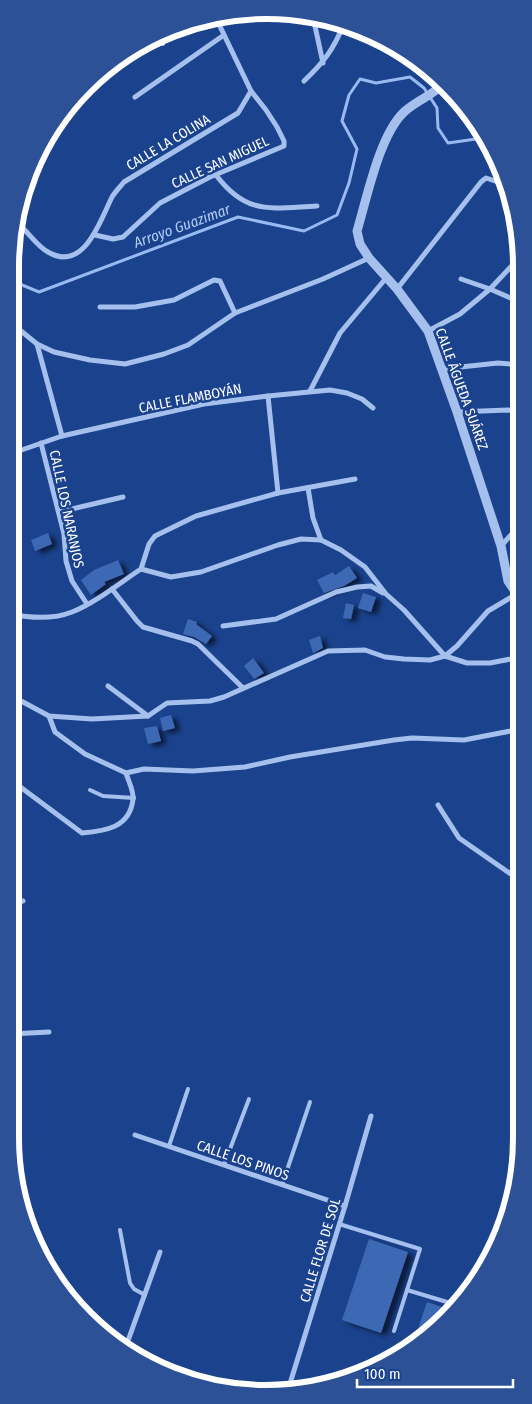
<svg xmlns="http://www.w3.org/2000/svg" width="532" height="1404" viewBox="0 0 532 1404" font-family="'Fira Sans Condensed',sans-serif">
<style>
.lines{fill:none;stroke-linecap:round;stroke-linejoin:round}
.stream{stroke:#99baf0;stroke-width:3}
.building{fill:#3e68b3;filter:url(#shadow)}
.service{stroke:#a6c0ee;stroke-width:4}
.minor{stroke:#a6c0ee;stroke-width:5}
.tertiary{stroke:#a6c0ee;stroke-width:9}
.labels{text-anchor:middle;stroke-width:5;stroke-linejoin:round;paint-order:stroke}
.street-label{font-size:14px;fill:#fff;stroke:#1a428d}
.water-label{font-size:15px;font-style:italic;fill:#b2cbf5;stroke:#1a428d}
.rim{fill:none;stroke:#fff;stroke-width:6}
</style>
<defs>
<filter id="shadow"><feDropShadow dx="5.5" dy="3" stdDeviation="2.5" flood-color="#0009"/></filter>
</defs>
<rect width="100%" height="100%" fill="#1a428d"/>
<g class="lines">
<polyline class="stream" points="10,280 39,292 238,217 304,231 337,215 349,183 357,149 342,121 349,95 360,79 376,83 410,77 424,88 437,108 438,128 448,143 476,139 490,153 493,153"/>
</g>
<g class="building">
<polygon points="48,533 52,544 35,551 31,540"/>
<polygon points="118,560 124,574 104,582 106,584 91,595 81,580 94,570"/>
<polygon points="349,566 357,578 344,586 324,593 317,580 333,572 335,575"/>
<polygon points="363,593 376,597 371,612 358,608"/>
<polygon points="346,603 354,605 351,619 343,618"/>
<polygon points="188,619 197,622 196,624 212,636 206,644 194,637 183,634"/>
<polygon points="320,636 323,648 313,653 309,640"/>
<polygon points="253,658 264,673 254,679 244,666"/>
<polygon points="171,715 175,728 163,731 160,718"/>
<polygon points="157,726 161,741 148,744 144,728"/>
<polygon points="369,1239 408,1252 381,1333 342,1320"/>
<polygon points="427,1302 445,1308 445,1312 443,1318 412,1347"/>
</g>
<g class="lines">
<g class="service">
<polyline points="163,44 164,35"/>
<polyline points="90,790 103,796 134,798"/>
<polyline points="169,1146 188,1089"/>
<polyline points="224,1165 249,1099"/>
<polyline points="282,1185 310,1102"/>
<polyline points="339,1224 420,1249 394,1331"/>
<polyline points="120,1230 130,1283 134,1289 145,1295"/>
<polyline points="407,1290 457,1305"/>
</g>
<g class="minor">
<polyline points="313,17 323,63"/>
<path d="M304 81C324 62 333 50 344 24"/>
<polyline points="135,97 224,35"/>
<path d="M216 175C247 216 271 208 317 206"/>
<path d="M16 223C28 230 35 245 48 252 84 273 100 221 112 197 115 192 120 187 124 182L238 113 251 91"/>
<polyline points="95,235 113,239 123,237 160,203 210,177 284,146 284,141 277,127 266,110 251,91 216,18"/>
<polyline points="461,279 490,289 520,302"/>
<polyline points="397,289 481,182 486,178 507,185"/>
<polyline points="100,307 135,307 174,300 214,280 220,281 235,313"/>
<polyline points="10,322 37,344 54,352 90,360 125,364 164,354 188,345 235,313 323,279 369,258"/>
<polyline points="428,331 460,314 490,289 520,257"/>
<polyline points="37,344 62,436"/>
<polyline points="442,369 498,363 520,365"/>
<polyline points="310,391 340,333 387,277"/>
<polyline points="457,412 508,410 520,411"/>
<polyline points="41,443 64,534 66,561 72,581 87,604"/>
<polyline points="10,454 62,436 204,404 268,396 330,390 347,393 362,399 373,408"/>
<polyline points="308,488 313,518 321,540"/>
<polyline points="278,493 355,479"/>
<polyline points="59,512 123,497"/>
<polyline points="501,546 520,525"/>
<polyline points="141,569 171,577 201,572 278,545 301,539 321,540 341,550 365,567 386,594 404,610 445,656 467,663 490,663 521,657"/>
<polyline points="112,589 137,621 143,627 192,641 198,644 243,688"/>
<path d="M10 614C30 618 52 620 72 612 94 604 121 582 141 569L149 544 155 536 196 516 278 493 268 396"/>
<polyline points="223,626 276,619 336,592 357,587 371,586 383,593"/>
<polyline points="108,686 148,716"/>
<polyline points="10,695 49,716 92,719 148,716 167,703 210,701 224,697 328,651 365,650 385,657 404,659 430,660 445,656 457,646 488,611 510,598 518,596"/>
<polyline points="10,707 13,697"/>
<polyline points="49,716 55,732 85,754 126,773 144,769 193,771 245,767 290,757 394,740 412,738 464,740 521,729"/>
<path d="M10 787 19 786 82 833C105 831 130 828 133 799 134 791 128 780 126 773"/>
<polyline points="438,805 459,838 518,879 521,877"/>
<polyline points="10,903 23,901"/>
<polyline points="519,941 522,941"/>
<polyline points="10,964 17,964"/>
<polyline points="10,1034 49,1032"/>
<polyline points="135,1135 345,1206"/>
<polyline points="125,1349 160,1252"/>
<polyline points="288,1390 345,1206 371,1116"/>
</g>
<path class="tertiary" d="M443 84C432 96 415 101 403 113 379 137 367 198 357 231L360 244 369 258 397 289 428 331 457 412 501 546 508 581 518 596 521 597"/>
</g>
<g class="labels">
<g class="street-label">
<text transform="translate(168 142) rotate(-31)" y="5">CALLE LA COLINA</text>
<text transform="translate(220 162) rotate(-25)" y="5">CALLE SAN MIGUEL</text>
<text transform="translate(462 389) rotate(70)" y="5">CALLE ÁGUEDA SUÁREZ</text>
<text transform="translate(190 398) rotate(-11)" y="5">CALLE FLAMBOYÁN</text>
<text transform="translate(67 509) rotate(78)" y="5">CALLE LOS NARANJOS</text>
<text transform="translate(243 1160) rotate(19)" y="5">CALLE LOS PINOS</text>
<text transform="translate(320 1250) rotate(-73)" y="5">CALLE FLOR DE SOL</text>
</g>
<g class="water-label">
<text transform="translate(182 226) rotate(-20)" y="5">Arroyo Guazimar</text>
</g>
</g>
<path d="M0 0H532V1404H0ZM266 19H266A247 247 0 0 1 513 266V1138A247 247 0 0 1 266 1385H266A247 247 0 0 1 19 1138V266A247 247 0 0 1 266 19Z" fill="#2c5196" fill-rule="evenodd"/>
<path class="rim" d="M266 19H266A247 247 0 0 1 513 266V1138A247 247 0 0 1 266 1385H266A247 247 0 0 1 19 1138V266A247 247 0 0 1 266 19Z"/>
<path d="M357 1379v8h156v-8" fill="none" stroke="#ffffff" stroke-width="2.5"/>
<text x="364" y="1379" font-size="15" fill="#ffffff" stroke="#1a428d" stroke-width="4" paint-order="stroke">100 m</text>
</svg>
